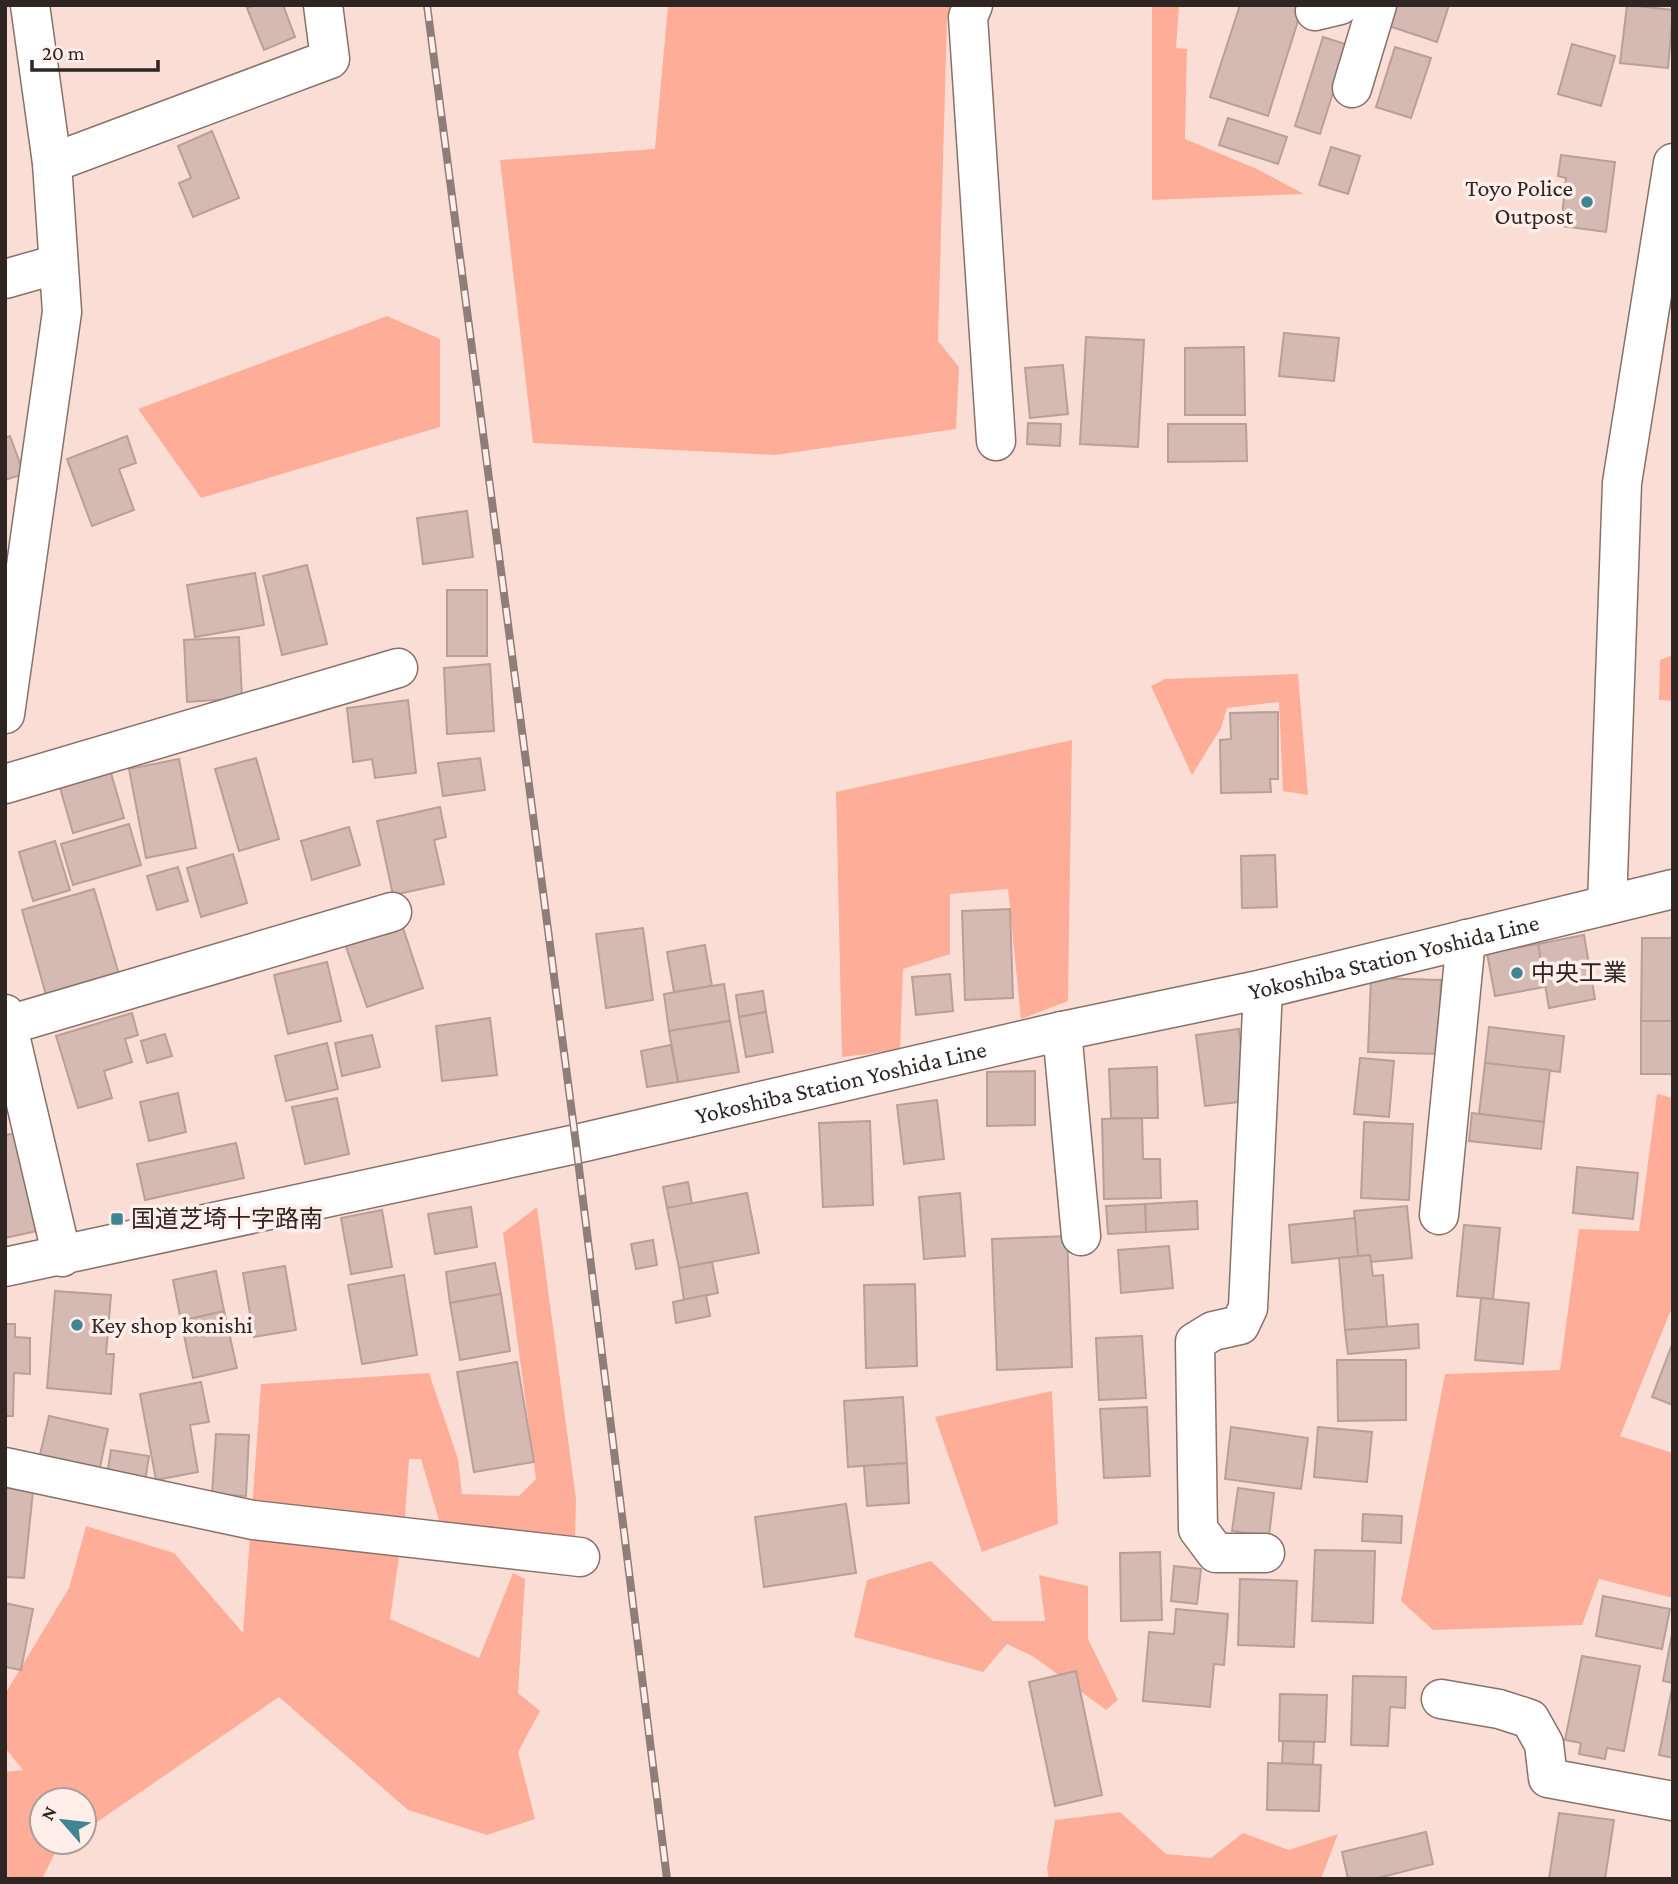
<svg xmlns="http://www.w3.org/2000/svg" width="1678" height="1884" viewBox="0 0 1678 1884" font-family="'Crimson Pro','Noto Sans JP',serif">
<style>
.green{fill:#feae98}
.building{fill:#d4bab2;stroke:#b99f98;stroke-width:2}
.lines{fill:none;stroke-linecap:round;stroke-linejoin:round}
.minor-casing{stroke:#89716a;stroke-width:41}
.major-casing{stroke:#89716a;stroke-width:41}
.minor{stroke:#fff;stroke-width:38}
.major{stroke:#fff;stroke-width:38}
.rail-casing{stroke:#8f7d77;stroke-width:8}
.rail{stroke:#ffeee9;stroke-width:5;stroke-dasharray:16;stroke-linecap:butt}
.poi-dot{fill:#408593;stroke:#ffeee9;stroke-width:2.5}
.labels{text-anchor:middle;stroke-width:7;stroke-linejoin:round;paint-order:stroke}
.poi-label{font-size:24px;fill:#2f2522;stroke:#ffeee9;text-anchor:start}
.street-label{font-size:24px;fill:#2f2522;stroke:#ffeee9}
</style>
<rect width="100%" height="100%" fill="#faded6"/>
<g class="green">
<polygon points="668,5 950,5 947,18 938,341 959,367 956,429 775,455 533,443 500,160 655,149"/>
<polygon points="1152,5 1179,5 1176,48 1187,49 1185,139 1257,169 1304,194 1152,200"/>
<polygon points="387,316 440,339 440,427 201,498 138,409"/>
<polygon points="1673,655 1673,701 1659,700 1660,660"/>
<polygon points="1298,674 1308,795 1283,791 1279,702 1227,708 1221,728 1192,775 1151,686 1165,679"/>
<polygon points="1072,740 1068,1001 1021,1019 1008,889 950,894 950,954 903,969 900,1050 842,1057 836,792"/>
<polygon points="1657,1094 1673,1098 1673,1305 1620,1436 1673,1453 1673,1598 1599,1579 1582,1625 1433,1630 1401,1601 1445,1374 1560,1370 1579,1229 1639,1231"/>
<polygon points="537,1207 576,1499 575,1545 441,1527 421,1459 409,1459 405,1516 390,1619 479,1658 513,1573 525,1579 518,1693 540,1711 518,1752 535,1819 487,1835 408,1810 279,1697 84,1831 84,1800 42,1800 42,1842 69,1842 56,1851 42,1879 5,1879 5,1772 23,1770 5,1748 5,1694 69,1588 86,1526 174,1553 243,1633 261,1384 429,1373 458,1459 462,1494 519,1496 536,1479 503,1233"/>
<polygon points="1052,1391 1058,1524 982,1552 935,1417"/>
<polygon points="931,1561 993,1621 1045,1621 1039,1575 1088,1586 1088,1639 1118,1700 1106,1710 1034,1657 1007,1644 983,1672 854,1637 867,1580"/>
<polygon points="1120,1812 1166,1854 1211,1858 1243,1833 1289,1850 1338,1834 1321,1879 1049,1879 1047,1869 1055,1820"/>
</g>
<g class="building">
<polygon points="255,5 283,5 295,37 264,50 247,8"/>
<polygon points="1240,5 1303,5 1268,116 1210,97"/>
<polygon points="1393,5 1449,5 1437,42 1386,25"/>
<polygon points="1627,5 1673,10 1668,68 1620,63"/>
<polygon points="1323,37 1348,45 1320,134 1295,126"/>
<polygon points="1572,44 1615,56 1601,106 1558,94"/>
<polygon points="1395,47 1431,58 1411,118 1376,107"/>
<polygon points="1228,118 1287,137 1278,164 1219,145"/>
<polygon points="212,131 239,198 193,217 179,183 191,178 178,146"/>
<polygon points="1331,147 1360,156 1348,194 1319,185"/>
<polygon points="1561,155 1615,162 1606,232 1561,226 1566,178 1558,176"/>
<polygon points="1284,333 1339,338 1334,381 1279,376"/>
<polygon points="1086,337 1144,340 1138,447 1080,444"/>
<polygon points="1244,347 1245,415 1185,415 1185,348"/>
<polygon points="1063,365 1068,414 1030,418 1025,368"/>
<polygon points="1028,423 1061,424 1060,446 1027,444"/>
<polygon points="1168,424 1246,424 1247,461 1168,462"/>
<polygon points="10,436 24,474 5,480 5,438"/>
<polygon points="127,436 136,463 119,469 134,510 92,526 67,459"/>
<polygon points="467,511 473,557 423,564 417,518"/>
<polygon points="307,565 327,644 282,655 263,576"/>
<polygon points="255,573 264,625 195,637 187,585"/>
<rect x="447" y="590" width="40" height="66"/>
<polygon points="239,637 242,698 187,702 184,640"/>
<polygon points="490,664 494,731 447,734 444,668"/>
<polygon points="408,700 416,773 375,778 372,759 353,762 347,708"/>
<polygon points="1278,712 1278,779 1270,779 1271,792 1221,793 1220,740 1231,739 1230,713"/>
<polygon points="256,758 279,839 239,851 215,769"/>
<polygon points="480,758 485,790 443,796 438,763"/>
<polygon points="107,759 124,818 73,833 56,774"/>
<polygon points="179,759 196,848 146,858 129,769"/>
<polygon points="440,807 446,837 434,840 444,884 393,895 377,821"/>
<polygon points="129,824 141,865 73,885 61,844"/>
<polygon points="349,827 360,865 312,880 301,841"/>
<polygon points="55,841 70,890 33,901 19,852"/>
<polygon points="233,854 247,903 201,917 187,868"/>
<polygon points="1275,855 1277,907 1242,908 1241,856"/>
<polygon points="178,867 188,901 157,910 147,876"/>
<polygon points="94,889 121,981 48,1002 22,910"/>
<polygon points="1010,909 1013,998 965,1000 962,911"/>
<polygon points="401,922 423,988 367,1007 344,941"/>
<polygon points="643,928 653,1000 606,1008 596,934"/>
<polygon points="1584,935 1595,999 1549,1008 1538,944"/>
<polygon points="1642,938 1673,938 1673,1021 1641,1021"/>
<polygon points="1538,944 1545,987 1495,996 1487,953"/>
<polygon points="705,945 712,986 674,992 667,952"/>
<polygon points="327,962 341,1021 288,1034 274,975"/>
<polygon points="950,974 953,1011 916,1015 912,977"/>
<polygon points="1371,978 1441,980 1438,1054 1368,1052"/>
<polygon points="724,984 730,1021 669,1031 664,994"/>
<polygon points="763,991 766,1012 739,1017 736,995"/>
<polygon points="766,1012 773,1052 746,1057 739,1017"/>
<polygon points="132,1013 138,1035 125,1039 132,1062 104,1071 112,1098 78,1108 56,1036"/>
<polygon points="490,1018 497,1075 442,1081 436,1026"/>
<polygon points="730,1021 739,1072 678,1082 669,1031"/>
<rect x="1641" y="1021" width="32" height="53"/>
<polygon points="1489,1027 1564,1036 1560,1072 1485,1063"/>
<polygon points="1239,1029 1247,1101 1205,1106 1196,1035"/>
<polygon points="165,1034 172,1056 147,1063 141,1041"/>
<polygon points="372,1035 380,1067 342,1076 335,1043"/>
<polygon points="327,1043 338,1089 286,1101 275,1056"/>
<polygon points="671,1045 678,1082 647,1087 641,1051"/>
<polygon points="1360,1058 1394,1061 1389,1117 1354,1114"/>
<polygon points="1485,1063 1550,1070 1544,1122 1479,1114"/>
<polygon points="1157,1067 1158,1118 1111,1118 1109,1069"/>
<polygon points="1035,1071 1035,1125 987,1126 987,1072"/>
<polygon points="178,1093 186,1132 149,1141 140,1102"/>
<polygon points="337,1098 349,1154 305,1164 292,1107"/>
<polygon points="937,1100 944,1159 904,1164 897,1105"/>
<polygon points="1472,1113 1544,1122 1541,1149 1469,1141"/>
<polygon points="1142,1118 1143,1159 1160,1159 1161,1198 1104,1199 1102,1119"/>
<polygon points="870,1121 873,1205 823,1207 819,1123"/>
<polygon points="1364,1122 1413,1124 1409,1200 1361,1198"/>
<polygon points="17,1133 37,1231 5,1238 5,1135"/>
<polygon points="236,1143 244,1178 145,1200 137,1164"/>
<polygon points="1577,1167 1638,1173 1633,1219 1573,1213"/>
<polygon points="688,1182 692,1204 667,1208 663,1187"/>
<polygon points="747,1193 759,1253 679,1268 667,1208"/>
<polygon points="960,1193 965,1256 924,1259 919,1197"/>
<polygon points="1197,1201 1198,1229 1146,1232 1145,1204"/>
<polygon points="1145,1204 1146,1232 1108,1234 1106,1206"/>
<polygon points="1407,1206 1412,1258 1371,1262 1370,1255 1358,1256 1354,1211"/>
<polygon points="471,1207 477,1247 435,1254 428,1214"/>
<polygon points="382,1210 392,1267 351,1274 341,1218"/>
<polygon points="1355,1218 1358,1256 1292,1263 1289,1225"/>
<polygon points="1464,1225 1500,1228 1493,1299 1457,1296"/>
<polygon points="1067,1236 1072,1367 997,1370 992,1239"/>
<polygon points="653,1240 657,1265 636,1269 631,1244"/>
<polygon points="1169,1246 1173,1288 1121,1293 1118,1250"/>
<polygon points="1370,1255 1373,1276 1383,1275 1387,1327 1345,1330 1339,1258"/>
<polygon points="712,1262 718,1293 684,1300 679,1268"/>
<polygon points="495,1263 501,1294 450,1303 446,1272"/>
<polygon points="285,1266 296,1330 254,1337 243,1273"/>
<polygon points="216,1271 224,1311 181,1321 173,1280"/>
<polygon points="404,1275 417,1355 362,1364 348,1285"/>
<polygon points="915,1284 917,1366 866,1368 864,1285"/>
<polygon points="55,1291 111,1295 106,1354 114,1354 111,1394 47,1388"/>
<polygon points="501,1294 510,1351 460,1360 450,1303"/>
<polygon points="706,1295 710,1316 676,1323 673,1302"/>
<polygon points="1481,1298 1529,1303 1523,1364 1475,1360"/>
<polygon points="224,1311 237,1368 193,1378 181,1321"/>
<polygon points="5,1324 15,1324 15,1337 30,1338 30,1374 14,1373 13,1416 5,1416"/>
<polygon points="1418,1324 1419,1348 1348,1354 1345,1330"/>
<polygon points="1142,1336 1146,1398 1099,1400 1096,1338"/>
<polygon points="1673,1342 1673,1405 1652,1397"/>
<polygon points="1337,1360 1406,1360 1406,1420 1338,1421"/>
<polygon points="517,1362 534,1462 474,1472 457,1372"/>
<polygon points="201,1382 209,1422 190,1425 198,1472 156,1480 140,1394"/>
<polygon points="903,1397 907,1463 848,1467 844,1401"/>
<polygon points="1147,1407 1150,1476 1104,1478 1100,1409"/>
<polygon points="49,1416 108,1429 99,1472 39,1459"/>
<polygon points="1231,1427 1308,1438 1301,1489 1225,1479"/>
<polygon points="1318,1427 1372,1432 1367,1482 1314,1477"/>
<polygon points="216,1434 249,1435 246,1496 212,1494"/>
<polygon points="111,1450 149,1456 145,1481 107,1475"/>
<polygon points="907,1463 909,1503 867,1506 864,1466"/>
<polygon points="5,1488 33,1491 24,1578 5,1577"/>
<polygon points="1238,1488 1274,1493 1269,1536 1232,1531"/>
<polygon points="846,1504 856,1573 764,1587 755,1517"/>
<polygon points="1363,1514 1402,1516 1401,1543 1362,1541"/>
<polygon points="1315,1550 1375,1551 1373,1623 1312,1621"/>
<polygon points="1160,1552 1162,1620 1121,1621 1120,1553"/>
<polygon points="1174,1566 1201,1569 1197,1604 1171,1601"/>
<polygon points="1240,1579 1297,1581 1294,1647 1238,1645"/>
<polygon points="1603,1596 1670,1609 1662,1649 1596,1636"/>
<polygon points="5,1603 33,1609 21,1670 5,1667"/>
<polygon points="1176,1609 1228,1614 1224,1665 1214,1664 1210,1707 1143,1701 1149,1632 1174,1634"/>
<polygon points="1673,1629 1673,1683 1663,1681"/>
<polygon points="1582,1656 1640,1666 1624,1751 1607,1748 1605,1759 1579,1754 1581,1743 1565,1740"/>
<polygon points="1076,1671 1102,1795 1055,1806 1029,1682"/>
<polygon points="1353,1676 1406,1677 1405,1708 1390,1707 1388,1746 1351,1745"/>
<polygon points="1673,1683 1673,1758 1659,1755"/>
<polygon points="1280,1694 1327,1695 1325,1742 1279,1741"/>
<polygon points="1283,1741 1314,1742 1313,1765 1282,1763"/>
<polygon points="1268,1763 1321,1765 1319,1811 1267,1810"/>
<polygon points="1559,1813 1614,1820 1605,1879 1549,1879"/>
<polygon points="1426,1832 1433,1864 1374,1879 1348,1879 1342,1852"/>
</g>
<g class="lines">
<defs>
<g id="minor">
<polyline points="973,5 968,17 996,441"/>
<polyline points="1315,11 1340,5"/>
<polyline points="1352,88 1377,5"/>
<polyline points="52,163 330,59 323,5"/>
<polyline points="5,279 58,264"/>
<polyline points="5,714 62,312 52,163 30,5"/>
<polyline points="5,784 398,668"/>
<polyline points="1607,905 1622,483 1673,163"/>
<polyline points="1263,989 1248,1308 1240,1325 1213,1331 1195,1342 1198,1529 1216,1553 1265,1553"/>
<polyline points="5,1014 62,1257"/>
<polyline points="5,1026 392,912"/>
<polyline points="1062,1031 1081,1236"/>
<polyline points="1439,1215 1466,939"/>
<polyline points="5,1467 253,1520 580,1557"/>
<polyline points="1441,1699 1499,1709 1530,1719 1544,1744 1548,1778 1673,1801"/>
</g>
<g id="major">
<path id="s1" d="M5 1267 576 1144 1062 1031 1263 989 1673 889"/>
</g>
</defs>
<use href="#minor" class="minor-casing"/>
<use href="#major" class="major-casing"/>
<use href="#minor" class="minor"/>
<use href="#major" class="major"/>
<defs>
<polyline id="rail" points="427,5 576,1144 667,1879"/>
</defs>
<use href="#rail" class="rail-casing"/>
<use href="#rail" class="rail"/>
</g>
<g class="poi-dot">
<circle cx="1587" cy="202" r="7"/>
<circle cx="1517" cy="973" r="7"/>
<rect x="110" y="1212" width="14" height="14" rx="3.5"/>
<circle cx="77" cy="1325" r="7"/>
</g>
<g class="labels">
<g class="poi-label">
<text x="1573" y="196" text-anchor="end">Toyo Police<tspan x="1573" dy="28">Outpost</tspan></text>
<text x="1531" y="981">中央工業</text>
<text x="131" y="1227">国道芝埼十字路南</text>
<text x="91" y="1333">Key shop konishi</text>
</g>
<g class="street-label">
<text dy="8" stroke="none"><textPath href="#s1" startOffset="1423">Yokoshiba Station Yoshida Line</textPath></text>
<text dy="8" stroke="none"><textPath href="#s1" startOffset="856">Yokoshiba Station Yoshida Line</textPath></text>
</g>
</g>
<rect width="1678" height="1884" fill="none" stroke="#2f2522" stroke-width="14"/>
<g transform="translate(63 1821) rotate(298)"><circle r="33" fill="#ffeee9" stroke="#ac9e99" stroke-width="2"/>
<path d="M0-5L12 26L0 18L-12 26Z" fill="#408593"/>
<text y="-10" font-size="19" font-weight="bold" text-anchor="middle" fill="#2f2522">N</text>
</g>
<path d="M32 60v10h126v-10" fill="none" stroke="#2f2522" stroke-width="3.5"/>
<text x="42" y="60" font-size="21" fill="#2f2522" stroke="#ffeee9" stroke-width="5" paint-order="stroke">20 m</text>
</svg>
